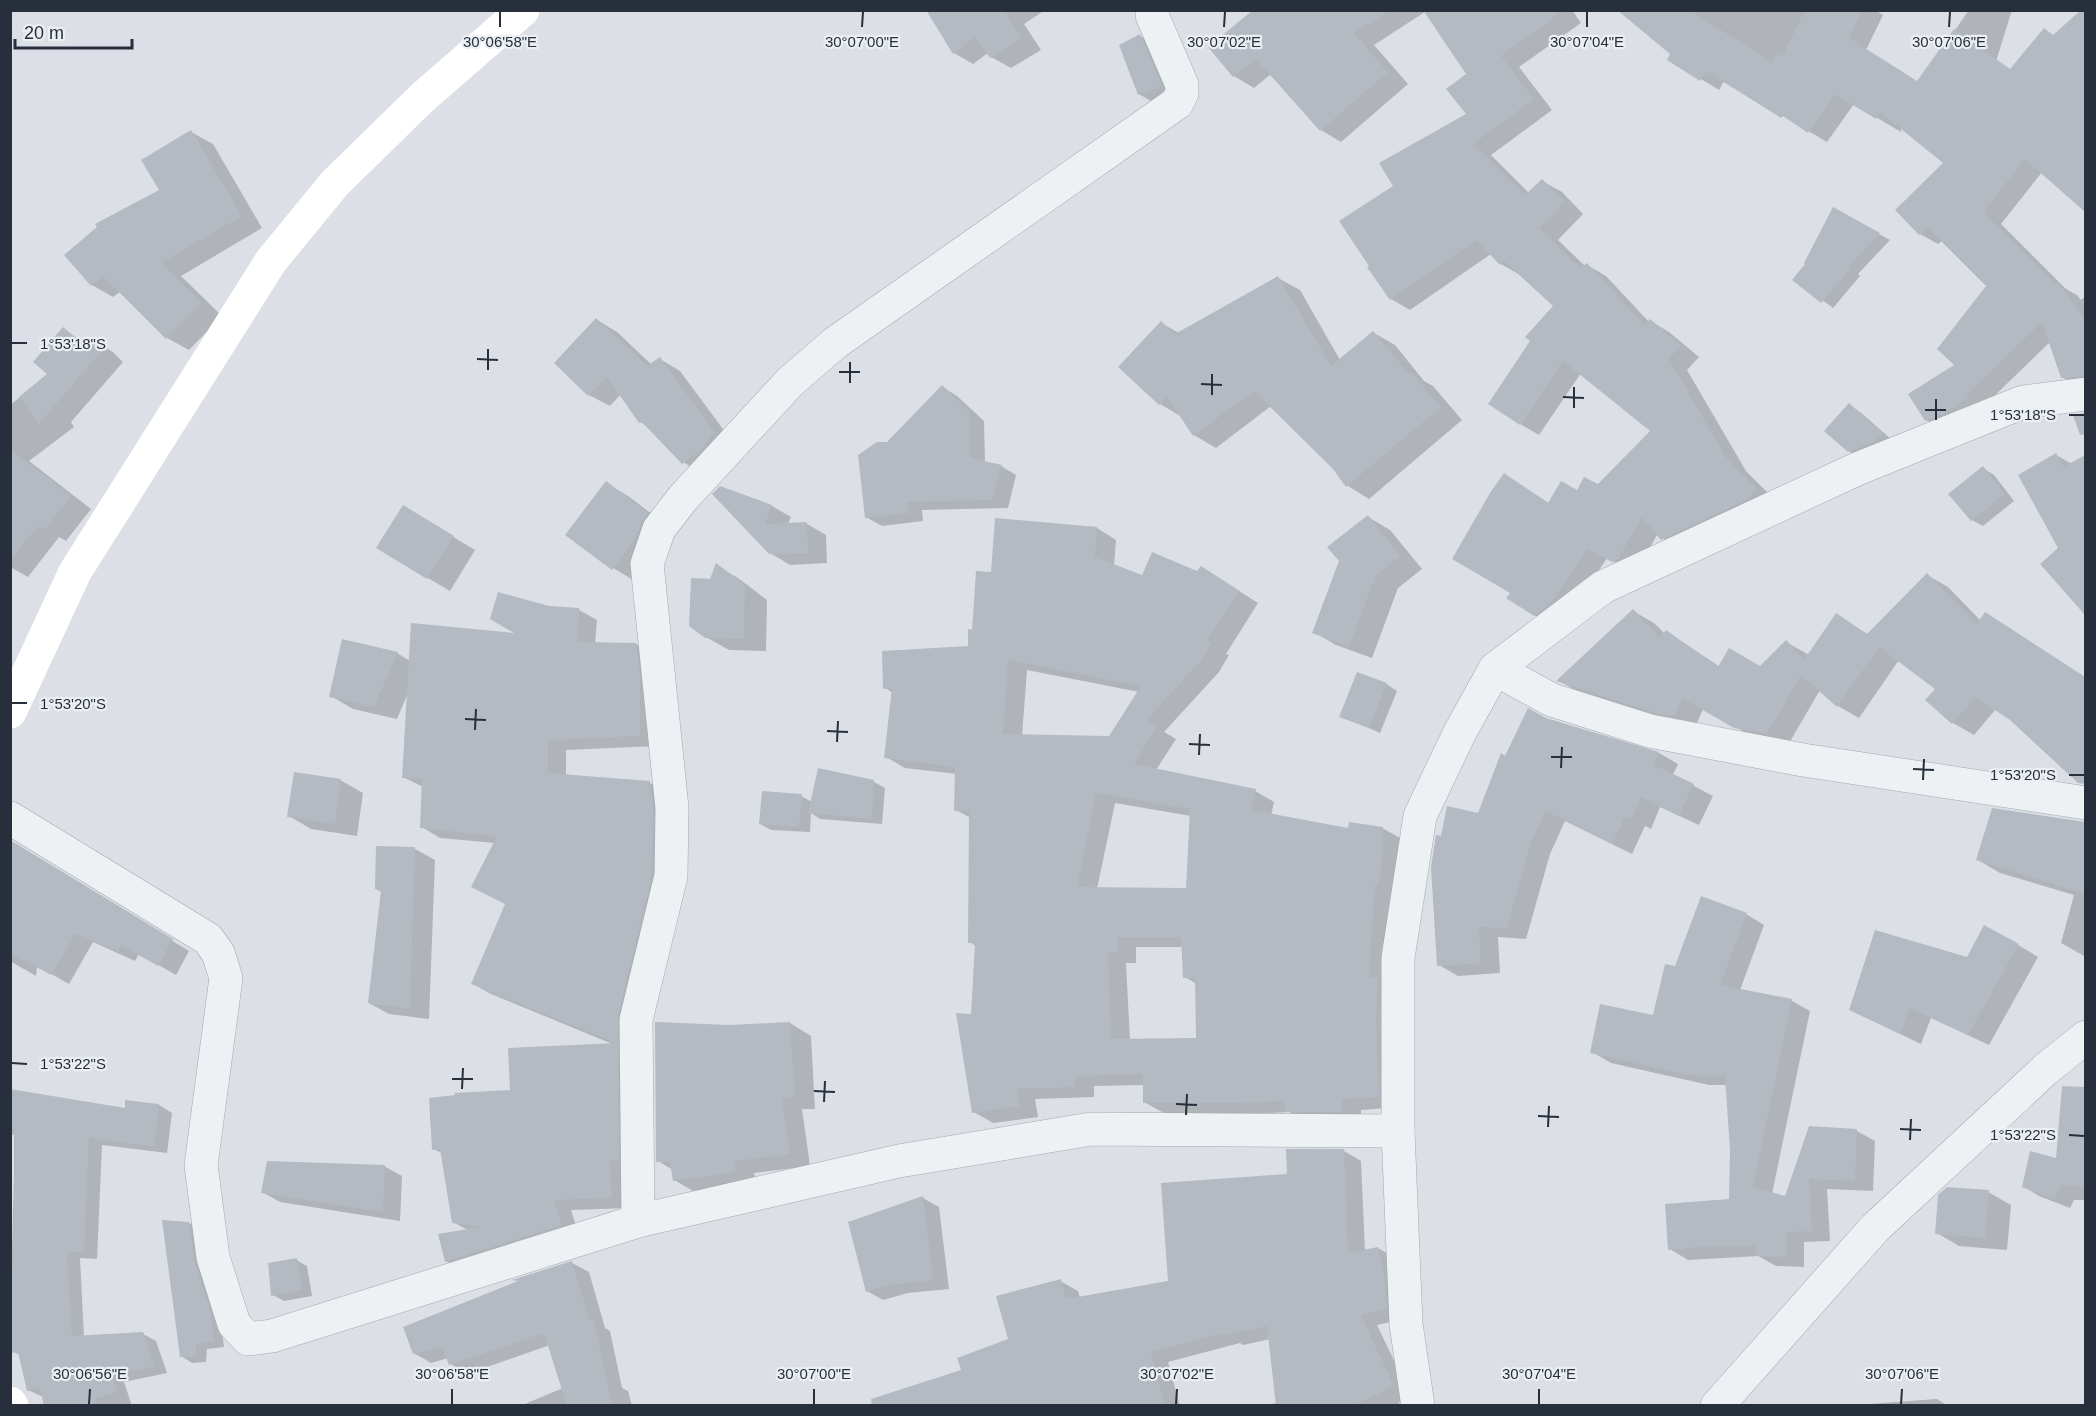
<svg xmlns="http://www.w3.org/2000/svg" width="2096" height="1416" viewBox="0 0 2096 1416" font-family="Arial,sans-serif">
<style>
.shadow{fill:#0003;fill-rule:evenodd}
.building{fill:#b4bac2;fill-rule:evenodd}
.lines{fill:none;stroke-linecap:round;stroke-linejoin:round}
.street-casing{stroke:#a2a7af;stroke-width:34}
.street{stroke:#eef1f4;stroke-width:33}
.secondary{stroke:#fff;stroke-width:33}
.ticks{fill:none;stroke:#262f3b;stroke-width:2}
.ticks-label{font-size:15px;text-anchor:middle;fill:#262f3b;stroke:#ebeff4;stroke-width:4.5;stroke-linejoin:round;paint-order:stroke}
</style>
<rect width="100%" height="100%" fill="#dce0e6"/>
<g class="shadow">
<polygon points="931,10 1045,10 1024,24 1041,50 1011,68 991,57 988,53 973,64 954,53"/>
<polygon points="1256,10 1428,10 1374,45 1408,84 1341,142 1321,130 1271,74 1254,88 1234,76"/>
<polygon points="1462,10 1572,10 1581,23 1519,67 1552,110 1491,155 1529,193 1542,181 1562,192 1583,214 1558,240 1585,266 1587,265 1606,276 1649,322 1650,321 1669,332 1699,357 1687,370 1746,471 1776,501 1681,550 1662,538 1658,533 1638,570 1633,572 1607,558 1571,613 1554,626 1534,615 1512,593 1523,486 1550,504 1598,485 1652,431 1581,373 1539,435 1520,424 1555,306 1520,275 1501,264 1491,254 1410,310 1391,299 1395,186 1468,115 1468,74"/>
<polygon points="1624,10 1875,10 1883,15 1866,50 1918,83 1969,10 2012,10 1982,106 2045,30 2055,36 2083,10 2086,10 2086,210 2042,172 2001,224 2066,289 2077,295 2081,300 2086,296 2086,387 2081,388 2062,377 2050,342 1985,405 1945,431 1926,420 1956,365 1988,286 1942,241 1938,244 1920,234 1946,163 1901,127 1901,132 1854,104 1827,142 1724,81 1719,90 1701,79"/>
<polygon points="1140,36 1162,49 1183,98 1161,107 1139,94"/>
<polygon points="191,132 213,144 262,228 181,276 222,316 189,350 167,338 121,291 113,297 92,285 66,255 161,190"/>
<polygon points="1834,209 1890,240 1858,274 1860,276 1833,308 1794,279 1807,263"/>
<polygon points="1278,278 1300,290 1340,360 1374,333 1395,345 1424,381 1433,386 1462,420 1369,499 1348,486 1334,468 1271,406 1216,448 1194,435 1182,417 1160,404 1161,323 1179,333"/>
<polygon points="597,320 617,332 652,365 660,359 680,371 734,444 703,474 683,462 649,427 640,422 621,394 610,406 589,395"/>
<polygon points="63,329 87,344 93,340 113,352 123,362 71,422 74,427 29,461 91,509 66,541 59,537 28,577 10,567 10,405 50,374"/>
<polygon points="942,387 957,396 984,421 985,463 1001,466 1016,475 1008,508 922,510 923,521 882,526 866,517 888,444"/>
<polygon points="1849,405 1860,412 1892,440 1860,458 1849,451"/>
<polygon points="2056,455 2072,464 2086,456 2086,609 2079,605 2060,548"/>
<polygon points="1983,468 1994,475 2014,501 1983,526 1972,520"/>
<polygon points="606,483 628,496 669,527 635,581 613,568 567,535"/>
<polygon points="720,488 772,506 791,517 788,524 807,524 826,535 827,563 790,565 770,553"/>
<polygon points="1368,517 1390,530 1422,569 1398,588 1372,658 1336,645 1314,632"/>
<polygon points="425,520 475,550 450,591 428,578"/>
<path d="M1097 528 1116 540 1114 566 1143 577 1198 573 1220 579 1258 603 1226 654 1229 655 1219 672 1164 732 1176 739 1156 770 1255 791 1274 802 1271 816 1349 830 1382 828 1402 839 1398 1107 1361 1110V1122H1306L1289 1112 1250 1114 1164 1113 1144 1102V1085L1094 1086V1097L1035 1099 1038 1117 993 1123 974 1112 972 1015 977 947 970 942 971 818 956 810 957 774 905 768 886 757 893 693 885 688 969 648 993 574ZM1027 670 1139 692 1110 738 1022 736ZM1115 803 1191 816 1187 889H1097ZM1136 947H1183L1185 977 1197 984 1198 1040H1130L1126 963H1136Z"/>
<polygon points="716,566 738,578 767,600 766,651 729,650 706,637 711,580"/>
<polygon points="1927,575 1948,587 1981,621 2006,626 2086,678 2086,781 2067,770 2011,719 1996,709 1974,735 1953,723 1927,700 1937,688 1899,660 1859,718 1838,706 1820,690 1788,745 1757,739 1703,709 1695,728 1579,692 1559,681 1633,611 1654,623 1665,634 1666,632 1687,645 1720,667 1760,668 1786,642 1809,655 1836,615 1869,635"/>
<polygon points="549,607 579,610 597,620 595,644 636,644 654,655 657,746 566,750 566,776 650,783 668,794 664,911 630,1208 571,1210 579,1236 465,1271 446,1261 468,1230 453,1222 443,1154 434,1149 512,1092 615,1045 491,994 473,984 506,904 495,843 440,838 422,827 423,787 403,777 408,693 397,719 353,709 331,696 397,653 410,661 520,636"/>
<polygon points="1386,684 1397,691 1380,733 1341,716"/>
<polygon points="1546,719 1659,753 1678,764 1673,775 1713,796 1699,825 1660,807 1651,829 1645,826 1632,854 1565,821 1550,854 1526,939 1498,937 1500,973 1458,976 1439,965 1442,837 1479,814 1506,757"/>
<polygon points="340,780 363,793 357,836 311,829 289,816"/>
<polygon points="874,782 885,788 882,824 820,819 811,813 810,832 771,830 760,824 801,796 812,802"/>
<polygon points="10,842 189,951 176,975 139,954 135,961 93,942 69,984 37,966 36,976 10,961"/>
<polygon points="2065,844 2086,849 2086,957 2061,943 2074,895 2000,873 1978,860"/>
<polygon points="378,848 415,849 435,860 429,1019 389,1014 369,1003 382,892 376,889"/>
<polygon points="1746,914 1764,925 1740,990 1792,1001 1810,1011 1772,1194 1785,1198 1857,1131 1875,1141 1873,1191 1827,1189 1830,1241 1804,1242 1804,1267 1776,1266 1758,1256 1688,1260 1670,1249 1730,1200 1732,1150 1727,1085 1709,1085 1611,1063 1592,1052 1655,1017 1676,968"/>
<polygon points="2018,945 2038,957 1989,1045 1931,1018 1921,1044 1851,1010 1968,959"/>
<polygon points="790,1023 811,1036 815,1109 802,1109 810,1166 754,1173 756,1184 695,1192 674,1180 673,1170 658,1161 730,1027"/>
<polygon points="10,1091 126,1110 159,1105 172,1113 167,1153 102,1145 97,1259 80,1258 84,1337 143,1334 156,1341 167,1373 124,1382 132,1406 46,1406 43,1397 28,1390 20,1355 14,1352 10,1332 15,1135 10,1134"/>
<polygon points="2061,1117 2086,1119 2086,1200 2074,1200 2070,1208 2039,1196 2023,1186 2058,1160"/>
<polygon points="1344,1151 1361,1161 1365,1251 1378,1248 1396,1259 1404,1319 1377,1325 1411,1396 1399,1402 1400,1406 1269,1406 1277,1402 1270,1339 1243,1345 1240,1343 1168,1362 1180,1406 903,1406 963,1371 1010,1340 1060,1281 1078,1291 1080,1298 1169,1283 1289,1176"/>
<polygon points="384,1166 402,1176 400,1221 280,1202 262,1192"/>
<polygon points="1988,1192 2011,1205 2007,1250 1959,1246 1937,1233"/>
<polygon points="923,1198 939,1207 949,1289 908,1293 883,1300 867,1291 850,1223"/>
<polygon points="189,1223 200,1229 220,1316 224,1347 207,1349 206,1362 192,1363 181,1356"/>
<polygon points="296,1260 307,1266 312,1296 284,1301 273,1295"/>
<polygon points="572,1263 589,1272 605,1328 610,1331 622,1388 628,1391 632,1406 520,1406 563,1388 550,1345 467,1374 451,1364 448,1358 431,1363 414,1353 518,1282 516,1281"/>
<polygon points="1937,1399 1948,1406 1870,1406 1869,1404"/>
</g>
<g class="building">
<polygon points="926,10 1010,10 1006,13 1022,38 990,58 975,37 953,54"/>
<polygon points="1253,10 1390,10 1354,33 1388,72 1320,131 1256,59 1233,77 1208,47"/>
<polygon points="1423,10 1564,10 1501,56 1534,99 1473,144 1525,195 1542,179 1565,202 1539,228 1580,268 1587,263 1644,325 1650,319 1681,345 1669,359 1727,459 1757,489 1748,499 1661,540 1642,517 1618,559 1612,562 1587,549 1552,602 1534,616 1506,598 1510,593 1452,559 1490,493 1504,473 1548,503 1561,481 1577,490 1584,477 1598,484 1650,431 1563,361 1520,425 1488,404 1530,341 1525,337 1553,306 1504,261 1500,265 1476,240 1390,300 1367,267 1369,266 1339,221 1393,186 1379,163 1466,114 1446,89 1466,74"/>
<polygon points="1617,10 1689,10 1772,62 1777,53 1782,57 1805,10 1862,10 1849,38 1917,81 1954,29 2010,69 2044,28 2053,35 2081,10 2085,10 2085,212 2025,159 1983,212 2056,284 2058,282 2085,319 2085,376 2061,378 2042,322 1967,394 1969,397 1945,413 1925,421 1908,394 1954,365 1937,349 1986,286 1927,227 1919,235 1895,210 1943,163 1880,112 1876,119 1835,94 1808,133 1783,116 1781,118 1706,71 1700,81 1667,60 1670,54"/>
<polygon points="1140,34 1162,86 1138,95 1119,45"/>
<polygon points="191,130 242,216 161,263 202,303 166,339 103,276 91,286 64,255 97,227 95,224 159,190 141,160"/>
<polygon points="1833,207 1880,233 1848,267 1850,269 1821,303 1792,280 1805,264 1804,263"/>
<polygon points="1278,276 1331,366 1373,331 1409,374 1411,372 1441,407 1346,487 1333,469 1254,391 1193,436 1167,397 1159,405 1118,367 1161,321 1175,334"/>
<polygon points="596,318 647,366 660,357 714,432 702,449 682,464 641,421 639,423 607,377 588,396 554,363"/>
<polygon points="63,327 84,345 93,338 103,349 39,424 19,397 47,374 33,362"/>
<polygon points="942,385 969,411 970,458 1002,465 992,500 907,502 909,513 865,518 858,455 877,442 887,442"/>
<polygon points="1849,403 1882,433 1874,442 1848,452 1824,431"/>
<polygon points="2085,413 2085,434 2080,435 2073,415"/>
<polygon points="10,449 71,496 44,530 38,526 10,561"/>
<polygon points="2056,453 2064,467 2085,455 2085,615 2040,564 2058,548 2018,475"/>
<polygon points="1983,466 2005,494 1971,521 1948,494"/>
<polygon points="606,481 648,513 641,523 636,537 612,570 565,535"/>
<polygon points="720,486 772,505 765,524 807,522 808,553 769,554 712,494"/>
<polygon points="403,505 454,536 427,579 376,548"/>
<polygon points="1368,515 1400,556 1376,575 1349,647 1312,633 1339,561 1327,547"/>
<path d="M995 518 1097 527 1095 557 1142 575 1152 552 1197 571 1201 566 1240 591 1207 641 1211 643 1200 662 1146 720 1157 727 1134 764 1256 789 1251 810 1348 828 1349 822 1383 827 1382 865 1378 884H1375L1369 977H1378L1376 1018 1379 1097 1342 1099V1112H1285L1284 1101 1230 1103H1143V1074L1075 1076V1087L1017 1089 1020 1106 972 1113 956 1013 971 1014 975 943H968L969 811H954L955 767 884 758 892 688 883 689 882 651 968 646V629L972 630 976 571 991 572ZM1008 660 1141 686 1109 736 1003 734ZM1096 793 1190 809 1186 888 1077 887ZM1117 937H1181L1183 978H1195L1196 1038 1111 1039 1108 953 1118 952Z"/>
<polygon points="716,563 745,585 744,639 705,638 689,626 691,578 710,579"/>
<polygon points="1927,573 1977,624 1985,612 2085,677 2085,784 2078,783 2010,720 1975,697 1952,724 1925,700 1935,689 1879,647 1837,707 1801,675 1767,734 1734,728 1682,698 1674,716 1655,713 1556,681 1633,609 1660,638 1666,630 1718,667 1729,648 1760,666 1786,640 1804,660 1836,613 1867,634"/>
<polygon points="498,592 549,606 579,608 577,642 636,643 640,677 640,736 548,740 548,773 650,781 653,809 652,874 646,901 644,901 643,910 618,1016 619,1161 610,1160 612,1198 554,1200 562,1225 445,1262 438,1234 480,1227 452,1223 440,1149 432,1150 429,1098 455,1095 454,1093 510,1090 508,1048 616,1043 471,984 505,904 471,887 497,836 420,828 422,779 402,778 411,623 514,633 490,619"/>
<polygon points="342,639 398,652 374,707 329,697"/>
<polygon points="1357,672 1387,683 1369,728 1339,717"/>
<polygon points="1528,708 1546,718 1659,752 1654,765 1694,784 1679,816 1641,797 1632,819 1625,817 1612,844 1546,811 1531,842 1507,928 1479,927 1481,963 1437,966 1431,867 1436,835 1441,836 1447,806 1478,813 1501,753 1505,756"/>
<polygon points="818,768 874,780 872,819 808,813"/>
<polygon points="294,772 341,779 335,824 287,817"/>
<polygon points="762,791 802,794 799,827 759,824"/>
<polygon points="1992,808 2085,822 2085,894 1976,860"/>
<polygon points="10,840 173,939 158,966 121,945 118,952 76,933 51,975 10,953"/>
<polygon points="376,846 415,847 410,1009 368,1003 381,890 375,889"/>
<polygon points="1701,896 1747,913 1720,985 1792,999 1753,1187 1785,1196 1809,1126 1857,1129 1855,1181 1809,1179 1812,1231 1786,1232 1786,1257 1755,1256 1756,1246 1711,1246 1668,1250 1665,1204 1729,1199 1730,1150 1725,1076 1689,1075 1590,1053 1600,1004 1653,1015 1665,964 1675,966"/>
<polygon points="1984,925 2019,944 1968,1035 1910,1008 1900,1034 1849,1010 1875,930 1967,957"/>
<polygon points="655,1022 730,1025 790,1022 795,1097 782,1098 790,1154 734,1161 735,1172 673,1181 670,1162 656,1162"/>
<polygon points="2062,1086 2085,1087 2085,1187 2061,1185 2054,1200 2022,1187 2030,1151 2056,1158"/>
<polygon points="10,1089 125,1108 125,1100 159,1104 154,1147 89,1138 84,1252 67,1252 72,1336 143,1332 155,1366 112,1375 118,1392 95,1399 97,1406 44,1406 40,1388 27,1391 18,1352 10,1353 14,1201 14,1129 10,1129"/>
<polygon points="1286,1149 1344,1149 1348,1253 1378,1247 1385,1280 1387,1309 1361,1315 1394,1386 1353,1406 1276,1406 1267,1326 1224,1335 1223,1333 1151,1352 1165,1406 872,1406 871,1399 961,1370 957,1358 1008,1339 996,1296 1061,1279 1066,1299 1168,1281 1161,1183 1287,1174"/>
<polygon points="267,1161 385,1165 383,1212 261,1193"/>
<polygon points="1947,1187 1989,1190 1985,1238 1935,1234 1938,1195"/>
<polygon points="923,1196 933,1280 891,1285 866,1292 848,1222"/>
<polygon points="162,1220 189,1222 194,1259 210,1309 214,1341 196,1344 196,1357 180,1357"/>
<polygon points="297,1258 302,1290 271,1296 268,1263"/>
<polygon points="572,1261 590,1321 594,1320 612,1406 567,1406 544,1333 449,1365 442,1347 413,1354 403,1327 518,1281 512,1280"/>
</g>
<g class="lines">
<defs>
<g id="street">
<polyline points="1495,669 1552,700 1650,731 1803,760 2086,803"/>
<polyline points="10,818 208,939 218,953 226,978 201,1165 213,1257 234,1324 248,1339 272,1336 638,1221 899,1161 1091,1129 1398,1131"/>
<polyline points="638,1221 636,1020 671,876 672,808 647,564 659,529 683,498 790,382 835,343 1177,103 1182,93 1182,85 1152,15 1153,10"/>
<polyline points="1418,1406 1406,1324 1398,1131 1398,958 1420,816 1460,732 1495,669 1603,587 1857,469 2023,402 2086,394"/>
<polyline points="1717,1406 1875,1228 2046,1069 2086,1037"/>
</g>
</defs>
<use href="#street" class="street-casing"/>
<use href="#street" class="street"/>
<g class="secondary">
<polyline points="10,712 75,572 271,261 335,183 422,98 523,10"/>
<polyline points="10,1403 12,1406"/>
</g>
</g>
<path class="ticks" d="M500 27V12M862 27 863 12M1224 27 1225 12M1587 27V12M1949 27 1950 12M12 343H27M477 359 498 360M488 370V349M839 372H860M850 383V362M1201 384 1222 385M1212 395V374M1563 397 1584 398M1574 408V387M1925 410H1946M2069 415H2084M1936 420V399M12 703H27M465 719 486 720M475 730 476 709M827 731 848 732M837 742 838 721M1189 744 1210 745M1199 755 1200 734M1551 757H1572M1561 768 1562 747M1913 769 1934 770M2069 775H2084M1923 780 1924 759M12 1063 27 1064M452 1079H473M462 1089 463 1068M814 1091 835 1092M824 1102 825 1081M1176 1104 1197 1105M1186 1115 1187 1094M1538 1116 1559 1117M1548 1127 1549 1106M1900 1129 1921 1130M2069 1135 2084 1136M1910 1140 1911 1119M89 1404 90 1389M452 1404V1389M814 1404V1389M1176 1404 1177 1389M1539 1404V1389M1901 1404 1902 1389"/>
<g class="ticks-label">
<text x="500" y="47">30°06'58"E</text>
<text x="862" y="47">30°07'00"E</text>
<text x="1224" y="47">30°07'02"E</text>
<text x="1587" y="47">30°07'04"E</text>
<text x="1949" y="47">30°07'06"E</text>
<text x="73" y="349">1°53'18"S</text>
<text x="2023" y="420">1°53'18"S</text>
<text x="73" y="709">1°53'20"S</text>
<text x="2023" y="780">1°53'20"S</text>
<text x="73" y="1069">1°53'22"S</text>
<text x="2023" y="1140">1°53'22"S</text>
<text x="90" y="1379">30°06'56"E</text>
<text x="452" y="1379">30°06'58"E</text>
<text x="814" y="1379">30°07'00"E</text>
<text x="1177" y="1379">30°07'02"E</text>
<text x="1539" y="1379">30°07'04"E</text>
<text x="1902" y="1379">30°07'06"E</text>
</g>
<rect width="2096" height="1416" fill="none" stroke="#262f3b" stroke-width="24"/>
<path d="M15 39v9h117v-9" fill="none" stroke="#262f3b" stroke-width="3"/>
<text x="24" y="39" font-size="18" fill="#262f3b" stroke="#ebeff4" stroke-width="4.5" paint-order="stroke">20 m</text>
</svg>
